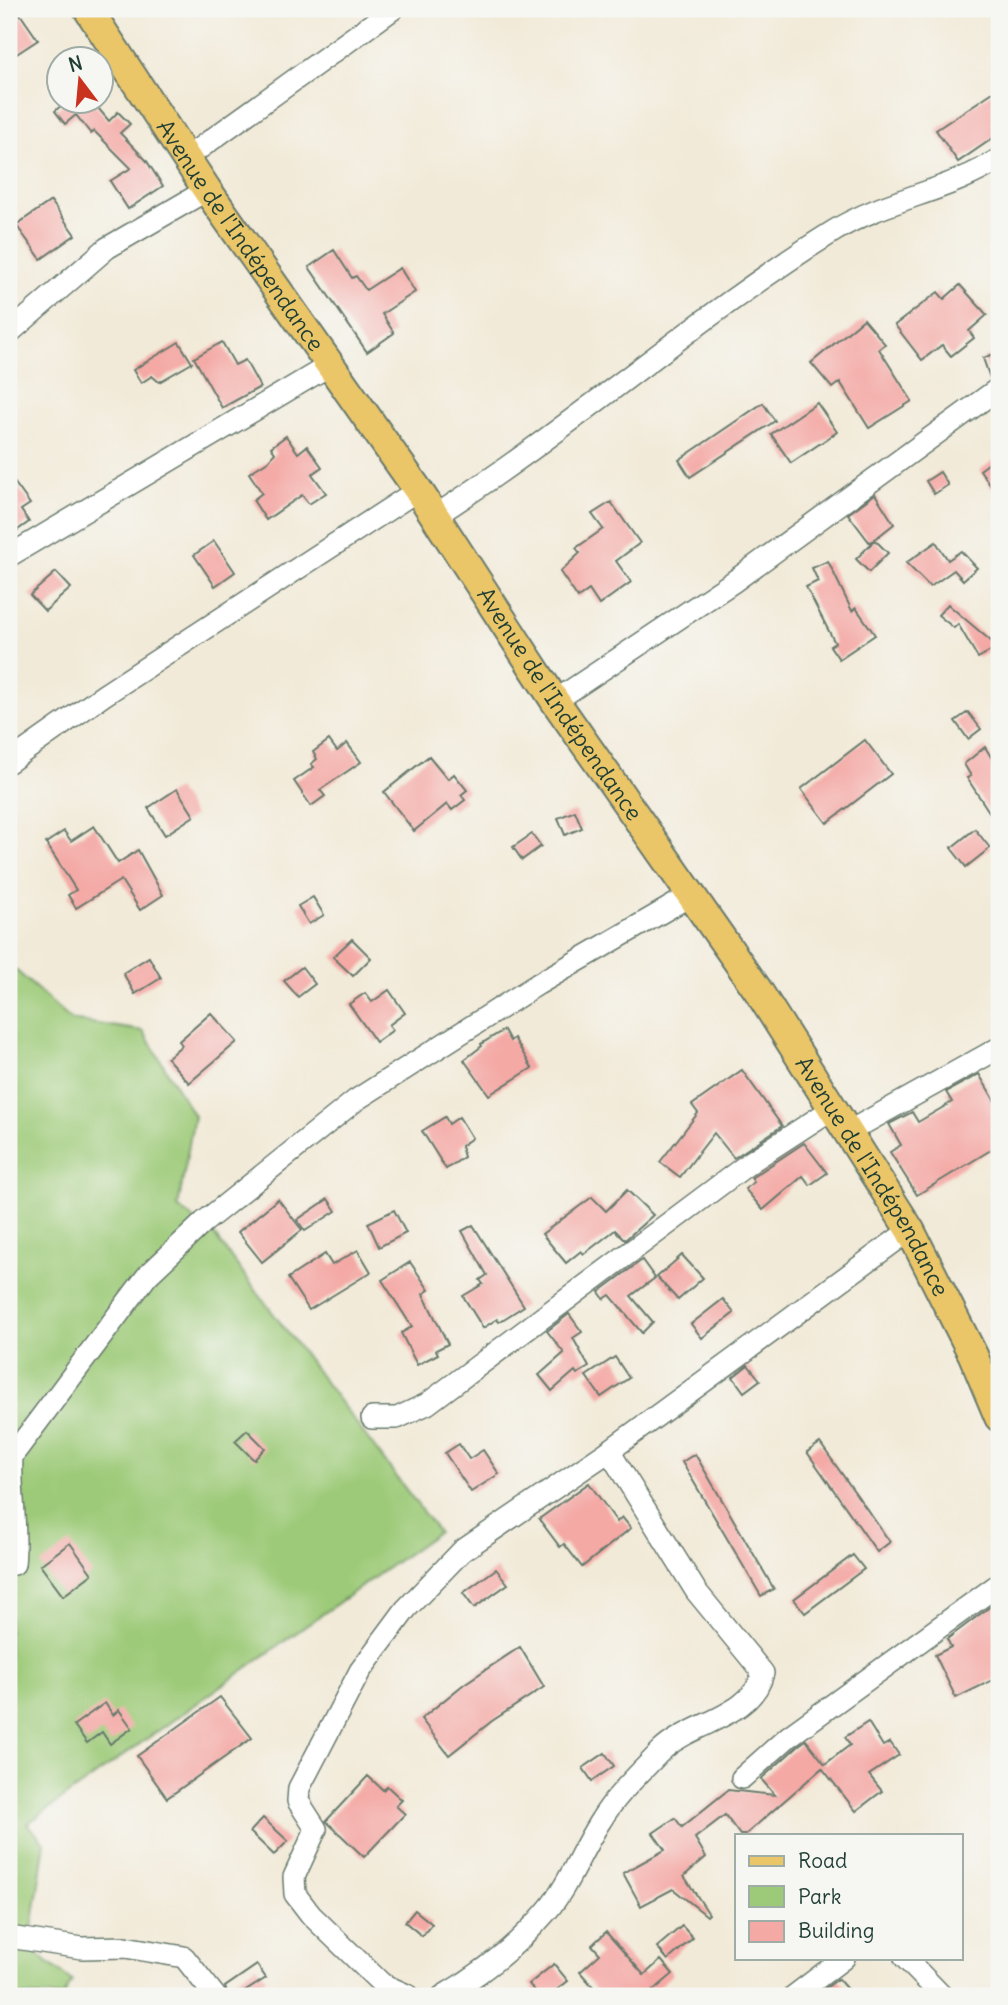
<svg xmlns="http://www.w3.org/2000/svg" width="1008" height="2005" viewBox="0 0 1008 2005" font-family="Delius,sans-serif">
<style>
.green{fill:#9dca78;stroke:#5e8456;stroke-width:2}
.building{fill:#f4a9a5}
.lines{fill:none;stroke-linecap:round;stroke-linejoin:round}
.minor-casing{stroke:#697a6d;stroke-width:24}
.major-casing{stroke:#697a6d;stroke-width:32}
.minor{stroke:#fff;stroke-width:21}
.major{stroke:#ebc669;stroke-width:28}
.labels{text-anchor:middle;stroke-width:5;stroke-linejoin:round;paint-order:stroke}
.street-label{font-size:23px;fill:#1f3d34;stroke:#f6f6f2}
</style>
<rect width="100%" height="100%" fill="#f6f6f2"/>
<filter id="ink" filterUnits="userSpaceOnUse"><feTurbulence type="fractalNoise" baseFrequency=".0143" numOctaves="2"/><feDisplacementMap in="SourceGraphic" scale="14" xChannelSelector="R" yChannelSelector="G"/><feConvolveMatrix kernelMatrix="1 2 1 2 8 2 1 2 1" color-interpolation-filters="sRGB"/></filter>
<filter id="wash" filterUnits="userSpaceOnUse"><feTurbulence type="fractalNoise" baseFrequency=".00686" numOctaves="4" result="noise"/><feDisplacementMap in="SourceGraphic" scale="28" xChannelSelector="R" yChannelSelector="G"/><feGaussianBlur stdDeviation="1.57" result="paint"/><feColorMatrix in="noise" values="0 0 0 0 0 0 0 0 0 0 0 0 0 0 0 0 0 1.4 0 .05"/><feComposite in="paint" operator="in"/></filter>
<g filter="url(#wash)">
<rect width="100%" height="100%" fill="#f2ead8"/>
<polygon class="green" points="9,964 71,1020 143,1031 194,1116 178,1207 215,1236 438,1532 27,1824 45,1843 29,1948 72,1981 64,1996 9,1996"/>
<g id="blocks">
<g class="building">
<polygon points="18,11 38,40 9,59 9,17"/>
<polygon points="999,88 999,134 958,162 936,130"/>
<polygon points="65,102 93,102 109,121 118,112 130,124 120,133 146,160 163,186 128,209 110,181 131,168 94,131 91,134 76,115 65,124 55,111"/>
<polygon points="51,201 75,235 41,259 16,225"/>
<polygon points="334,250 352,278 356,276 366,290 400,268 415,292 382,314 394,333 367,352 309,267"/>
<polygon points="960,285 987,315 969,331 974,338 951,356 942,345 922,360 895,325 938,292 944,299"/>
<polygon points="864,319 885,344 879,349 912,401 869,428 840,382 832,388 811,363"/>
<polygon points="179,342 192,363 159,382 152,376 141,383 133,370"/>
<polygon points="222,342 235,365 245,360 260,387 222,408 194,358"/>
<polygon points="999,352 999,375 990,378 983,358"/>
<polygon points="763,403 775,421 690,477 679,460"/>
<polygon points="817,403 837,432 791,463 771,434"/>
<polygon points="286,436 298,453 307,446 322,467 312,474 326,493 309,504 302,495 266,520 253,500 262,493 249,473 268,461 275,453 271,447"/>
<polygon points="999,456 999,498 980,470"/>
<polygon points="940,472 948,485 934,494 926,481"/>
<polygon points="9,475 30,504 21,510 29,522 9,536"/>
<polygon points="875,494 894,524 870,543 848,514"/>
<polygon points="611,502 640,543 616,561 631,582 599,605 589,590 578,598 560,572 580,553 576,548 603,529 592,514"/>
<polygon points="875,540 888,553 869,572 856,559"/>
<polygon points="214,541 235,572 215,586 194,555"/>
<polygon points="936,542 948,560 961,551 977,568 963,580 954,570 930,587 906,563"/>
<polygon points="828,561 852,611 856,608 875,635 839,659 830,646 835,643 806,587 818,581 812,568"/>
<polygon points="56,572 71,588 45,611 30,595"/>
<polygon points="948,604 951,607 998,647 978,658 958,624 954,628 938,615"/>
<polygon points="968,712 981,729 968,739 955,721"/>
<polygon points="329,740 337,751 347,743 361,762 320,790 325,796 311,806 294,781 314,767 311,764 317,759 313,752"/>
<polygon points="865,740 891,774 827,823 801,789"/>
<polygon points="985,747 999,770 999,827 967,778 971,776 964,764"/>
<polygon points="429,756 448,779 454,774 467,790 461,795 465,800 452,810 447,804 414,831 384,792"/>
<polygon points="177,789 194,816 165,835 148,808"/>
<polygon points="575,811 582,828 565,835 558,818"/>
<polygon points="94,826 118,863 138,850 163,895 140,910 121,880 76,908 68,895 76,890 46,843 64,831 71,841"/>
<polygon points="975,829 990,848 966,867 951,848"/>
<polygon points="532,834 541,846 522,860 513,847"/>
<polygon points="313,897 324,915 309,924 298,906"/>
<polygon points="352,939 371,958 353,976 333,957"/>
<polygon points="149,957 161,978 135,994 123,973"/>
<polygon points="302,967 315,984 298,997 284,981"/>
<polygon points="389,990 405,1013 389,1025 393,1030 376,1042 349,1004 365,993 372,1002"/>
<polygon points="211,1013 237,1042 189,1083 167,1058 182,1045 179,1041"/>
<polygon points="504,1030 510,1041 514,1038 532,1068 489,1095 464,1060 482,1046 481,1044"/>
<polygon points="742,1070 782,1126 734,1158 714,1133 680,1177 660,1162 698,1113 692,1105"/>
<polygon points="979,1074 999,1108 999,1145 917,1195 890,1152 901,1145 889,1124 912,1112 918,1122 952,1102 946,1092"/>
<polygon points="445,1117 449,1124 459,1117 472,1138 461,1146 464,1157 446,1169 422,1131"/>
<polygon points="804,1143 827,1173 810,1185 803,1176 763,1210 745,1189 754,1182 751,1178"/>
<polygon points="627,1190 653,1215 625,1240 615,1230 584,1254 581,1251 566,1263 542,1234 592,1197 606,1211"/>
<polygon points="278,1199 302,1230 262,1262 238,1232"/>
<polygon points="328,1199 336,1211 305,1231 297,1220"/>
<polygon points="394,1210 406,1233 379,1247 368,1223"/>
<polygon points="473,1225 524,1306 499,1322 497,1319 483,1328 463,1296 483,1284 480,1280 487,1275 462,1231"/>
<polygon points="358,1250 371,1272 309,1310 288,1278 325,1254 332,1265"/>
<polygon points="682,1255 703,1278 678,1300 657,1277"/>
<polygon points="642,1260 655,1278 631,1296 653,1322 642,1333 610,1295 604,1299 599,1292"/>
<polygon points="410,1262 429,1290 423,1294 448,1344 436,1350 438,1354 417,1365 401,1333 412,1327 382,1280"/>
<polygon points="723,1299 734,1313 702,1338 691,1324"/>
<polygon points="569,1314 582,1332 573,1338 589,1367 577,1374 575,1371 552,1391 539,1375 564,1353 547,1331"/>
<polygon points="615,1357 629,1378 601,1397 586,1376"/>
<polygon points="748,1365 760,1380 744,1392 733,1377"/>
<polygon points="247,1430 265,1448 254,1460 235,1441"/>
<polygon points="820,1443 890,1542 877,1552 807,1452"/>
<polygon points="459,1444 469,1459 483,1450 499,1474 471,1492 445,1453"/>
<polygon points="695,1454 774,1589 761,1596 682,1462"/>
<polygon points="589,1483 617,1522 622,1517 631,1528 582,1567 564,1544 560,1547 539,1519"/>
<polygon points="70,1543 92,1574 63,1596 40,1565"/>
<polygon points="853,1555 864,1569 805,1613 794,1599"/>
<polygon points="496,1569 508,1584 474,1608 463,1593"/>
<polygon points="999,1600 999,1677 956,1698 935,1655 951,1647 947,1639"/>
<polygon points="520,1647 544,1687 492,1721 449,1755 421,1719 464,1684"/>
<polygon points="220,1697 252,1738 167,1798 137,1756"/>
<polygon points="105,1703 113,1715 119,1710 132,1728 110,1744 102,1732 87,1743 74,1725"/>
<polygon points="868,1722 883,1746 890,1742 899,1755 869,1775 882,1791 856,1811 822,1768 745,1835 740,1835 725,1815 695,1838 706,1857 684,1876 709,1914 707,1916 673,1889 641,1906 623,1873 665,1850 653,1833 675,1818 682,1827 728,1790 775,1795 761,1779 799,1745 806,1740 825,1764 850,1745 845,1737"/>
<polygon points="605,1753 614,1766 592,1781 583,1768"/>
<polygon points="368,1776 383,1790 387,1786 402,1800 396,1806 405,1814 364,1857 326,1821"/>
<polygon points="263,1818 288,1841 274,1855 250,1832"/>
<polygon points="415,1910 432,1924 422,1936 405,1922"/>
<polygon points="682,1926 693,1938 668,1960 657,1947"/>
<polygon points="606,1932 644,1975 661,1960 673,1974 647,1996 601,1996 580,1972 600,1954 592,1945"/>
<polygon points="554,1964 568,1981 549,1996 538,1996 529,1984"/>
<polygon points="257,1965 266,1978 238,1996 228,1996 225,1987"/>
<polygon points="838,1979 853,1996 815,1996"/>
</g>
</g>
</g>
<g filter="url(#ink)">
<use href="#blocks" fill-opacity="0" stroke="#697a6d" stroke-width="2"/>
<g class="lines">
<defs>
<g id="minor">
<polyline points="186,158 393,9"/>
<polyline points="9,333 107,248 207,190"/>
<path d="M435 516C572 428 695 318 834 231 885 199 951 191 999 159"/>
<polyline points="9,556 330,365"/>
<polyline points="555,701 733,582 999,388"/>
<polyline points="9,762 104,695 418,490"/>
<polyline points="848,1132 999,1048"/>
<polyline points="372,1418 397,1418 427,1404 752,1161 832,1109"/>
<path d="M14 1564C18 1527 10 1493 12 1456L147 1276 204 1222 356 1100 538 984 693 894"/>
<polyline points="742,1778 788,1737 999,1584"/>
<polyline points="9,1937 82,1948 125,1947 184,1957 215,1996"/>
<polyline points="905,1958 942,1996"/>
<polyline points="409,1996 382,1984 311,1915 295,1894 294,1877 316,1829 298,1801 299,1788 360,1671 406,1609 462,1551 609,1451 910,1230"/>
<path d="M443 1996C481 1974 517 1946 546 1912 570 1884 581 1850 601 1820 616 1795 640 1773 660 1752 690 1722 752 1718 763 1673L696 1591 609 1451"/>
<polyline points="794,1996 844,1958"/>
</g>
<g id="major">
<path id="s1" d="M88 9 207 190 418 490 555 701 757 989 910 1230 973 1355 999 1417"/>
</g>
</defs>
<use href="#minor" class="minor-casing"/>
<use href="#major" class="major-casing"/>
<use href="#minor" class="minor"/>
<use href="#major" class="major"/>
</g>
</g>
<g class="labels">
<g class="street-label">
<text dy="8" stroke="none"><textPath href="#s1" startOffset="273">Avenue de l'Indépendance</textPath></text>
<text dy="8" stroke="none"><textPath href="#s1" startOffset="840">Avenue de l'Indépendance</textPath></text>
<text dy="8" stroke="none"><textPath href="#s1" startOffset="1407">Avenue de l'Indépendance</textPath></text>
</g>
</g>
<rect width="1008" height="2005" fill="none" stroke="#f6f6f2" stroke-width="35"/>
<rect x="735" y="1834" width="228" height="126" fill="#f6f6f2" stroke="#a0aca6" stroke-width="2"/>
<rect x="749" y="1856" width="35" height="10" fill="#ebc669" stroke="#a0aca6" stroke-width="2"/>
<text x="798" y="1868" font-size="21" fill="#1f3d34">Road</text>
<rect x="749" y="1886" width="35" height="21" fill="#9dca78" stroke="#a0aca6" stroke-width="2"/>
<text x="798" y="1904" font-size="21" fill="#1f3d34">Park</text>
<rect x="749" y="1921" width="35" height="21" fill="#f4a9a5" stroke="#a0aca6" stroke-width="2"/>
<text x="798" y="1938" font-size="21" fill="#1f3d34">Building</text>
<g transform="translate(80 80) rotate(344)"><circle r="33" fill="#f6f6f2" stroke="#a0aca6" stroke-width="2"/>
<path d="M0-5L12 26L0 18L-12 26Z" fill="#c8321e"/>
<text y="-10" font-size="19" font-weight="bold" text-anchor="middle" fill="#1f3d34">N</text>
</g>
</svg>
